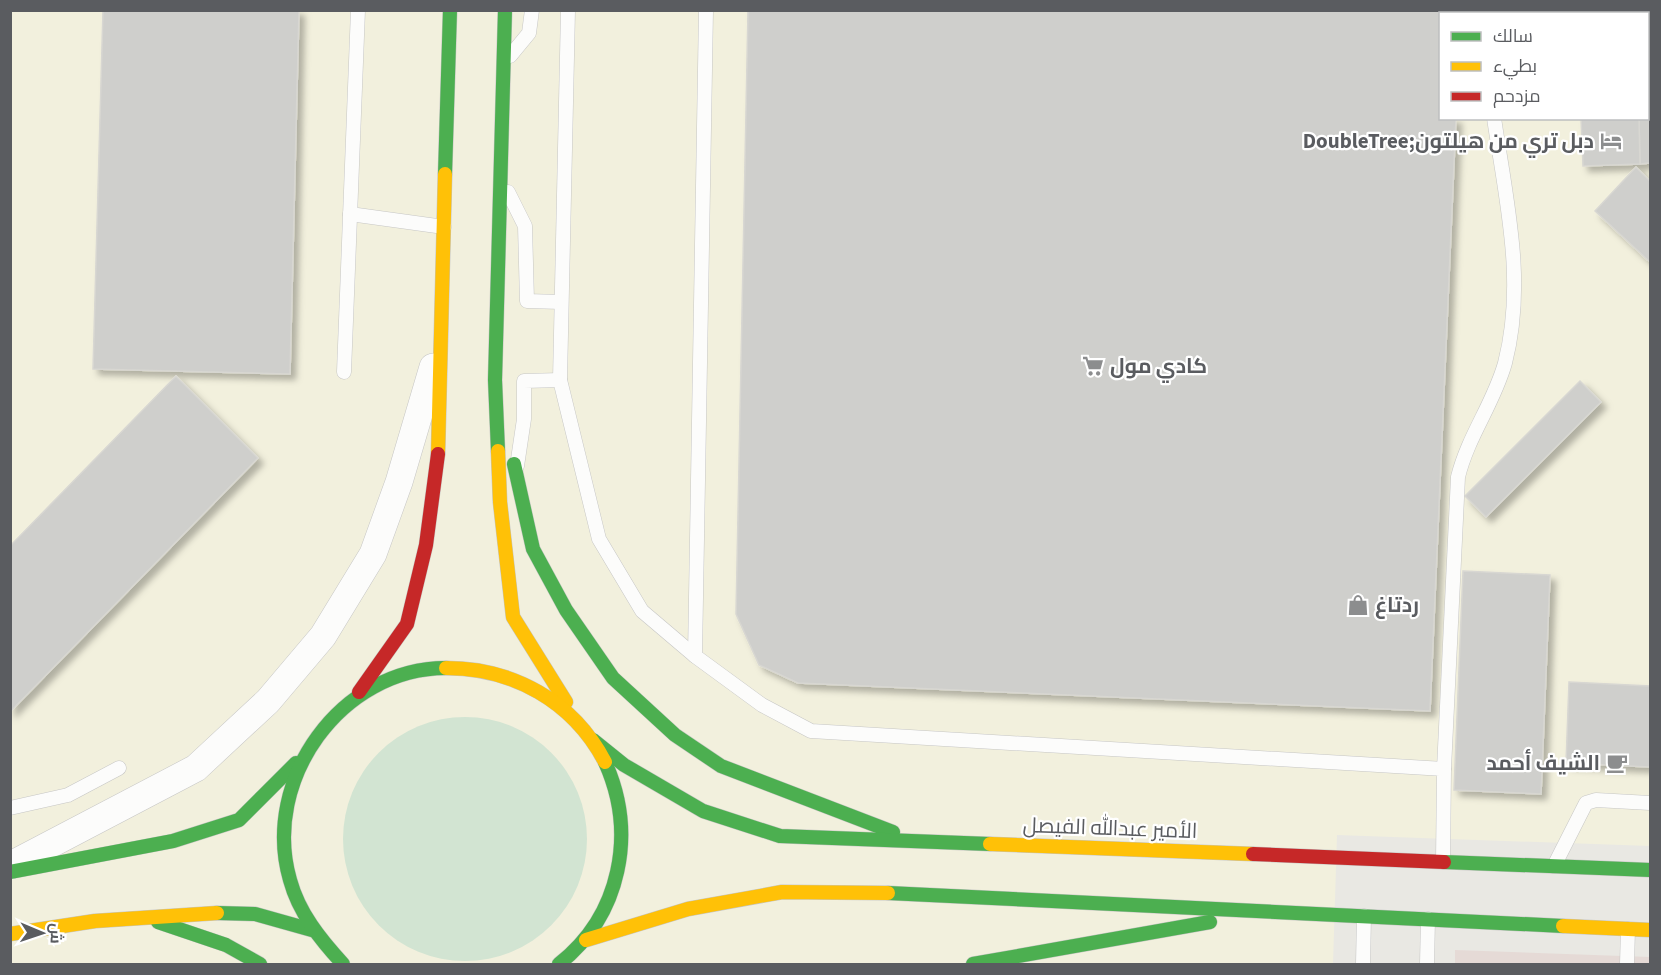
<svg xmlns="http://www.w3.org/2000/svg" width="1661" height="975" viewBox="0 0 1661 975" font-family="'Source Sans 3',Cairo,sans-serif">
<style>
.commercial{fill:#f2f0dd;fill-rule:evenodd}
.medical{fill:#e5dad6}
.green{fill:#d2e4d2}
.building{fill:#cfcfcc;stroke:#d8d7d2;stroke-width:1.5;filter:url(#shadow)}
.lines{fill:none;stroke-linecap:round;stroke-linejoin:round}
.lane-casing{stroke:#c6c6c5;stroke-width:15}
.street-casing{stroke:#c6c6c5;stroke-width:28}
.fast-casing{stroke:#c5c5c3;stroke-width:15}
.slow-casing{stroke:#c5c5c3;stroke-width:15}
.jam-casing{stroke:#c5c5c3;stroke-width:15}
.lane{stroke:#fcfcfb;stroke-width:14}
.street{stroke:#fcfcfb;stroke-width:27}
.fast{stroke:#4caf50;stroke-width:14}
.slow{stroke:#ffc107;stroke-width:14}
.jam{stroke:#c62828;stroke-width:14}
.labels{text-anchor:middle;stroke-width:4.5;stroke-linejoin:round;paint-order:stroke}
.poi-label{font-size:21px;font-weight:bold;fill:#5a5c60;stroke:#fff;text-anchor:end}
.street-label{font-size:21px;fill:#5a5c60;stroke:#fff}
</style>
<defs>
<filter id="shadow"><feDropShadow dx="5.5" dy="5.5" stdDeviation="3" flood-color="#0004"/></filter>
</defs>
<rect width="100%" height="100%" fill="#e9e8e3"/>
<path class="commercial" d="M10 11H1650V846L1337 835 1333 964H11ZM1440 14H1648V118H1440Z"/>
<polygon class="medical" points="1455,950 1650,957 1650,964 1455,964"/>
<circle class="green" cx="465" cy="839" r="122"/>
<g class="building">
<polygon points="103,10 299,10 290,374 93,369"/>
<polygon points="748,10 1461,10 1461,14 1440,14 1440,118 1456,118 1430,711 798,683 759,665 736,614"/>
<polygon points="1524,10 1629,10 1631,14 1527,14"/>
<polygon points="1629,10 1650,10 1650,163 1640,164 1639,118 1648,118 1648,14 1631,14"/>
<polygon points="1581,118 1639,118 1640,164 1583,166"/>
<polygon points="1636,167 1650,181 1650,262 1595,211"/>
<polygon points="176,376 258,458 10,712 10,546"/>
<polygon points="1580,381 1601,402 1486,517 1465,496"/>
<polygon points="1463,571 1550,575 1541,794 1454,790"/>
<polygon points="1569,682 1650,686 1650,767 1566,763"/>
</g>
<g class="lines">
<defs>
<g id="lane">
<polyline points="568,10 560,380 599,539 642,611 695,656 762,705 811,731 1444,769 1443,862"/>
<polyline points="1478,10 1478,14"/>
<polyline points="510,56 529,33 532,10"/>
<polyline points="508,192 525,226 527,301 561,302"/>
<polyline points="350,214 444,227"/>
<polyline points="344,372 358,10"/>
<polyline points="517,466 524,419 524,381 560,380"/>
<polyline points="695,656 706,10"/>
<path d="M1444 769 1458 477C1468 436 1494 403 1505 363 1526 282 1506 200 1494 118"/>
<polyline points="10,808 68,795 119,768"/>
<polyline points="1554,866 1586,803 1596,800 1650,803"/>
<polyline points="1363,964 1364,916"/>
<polyline points="1427,964 1428,919"/>
<polyline points="1627,964 1628,929"/>
</g>
<polyline id="street" points="11,865 196,768 268,701 323,636 373,554 399,482 433,367"/>
<g id="fast">
<polyline points="445,174 450,10"/>
<polyline points="498,451 495,380 505,10"/>
<polyline points="514,464 533,549 566,610 613,678 675,735 721,766 893,832"/>
<polyline points="593,740 624,765 703,811 780,836 990,844"/>
<polyline points="1444,862 1650,870"/>
<polyline points="10,872 173,841 239,820 296,763"/>
<polyline points="888,893 1563,926"/>
<polyline points="217,913 255,914 312,930"/>
<polyline points="158,922 226,945 260,964"/>
<path d="M343 964C320 939 299 913 290 880 261 780 341 668 446 668"/>
<path d="M559 964C621 915 637 833 605 762"/>
<polyline points="973,964 1210,922"/>
</g>
<g id="slow">
<polyline points="498,451 500,502 513,617 566,702"/>
<polyline points="438,454 445,174"/>
<path d="M446 668C513 668 573 701 605 762"/>
<polyline points="990,844 1253,854"/>
<polyline points="1563,926 1650,930"/>
<polyline points="10,934 95,921 217,913"/>
<polyline points="586,940 688,909 782,892 888,893"/>
</g>
<g id="jam">
<polyline points="359,692 407,624 426,545 438,454"/>
<polyline points="1253,854 1444,862"/>
</g>
</defs>
<use href="#lane" class="lane-casing"/>
<use href="#street" class="street-casing"/>
<use href="#fast" class="fast-casing"/>
<use href="#slow" class="slow-casing"/>
<use href="#jam" class="jam-casing"/>
<use href="#lane" class="lane"/>
<use href="#street" class="street"/>
<use href="#fast" class="fast"/>
<use href="#slow" class="slow"/>
<use href="#jam" class="jam"/>
</g>
<defs>
<symbol id="hotel-bare" viewBox="-9 -9 18 18"><path d="M-6-4.5h1.5V1H6V5H4.5V3h-9V5H-6ZM-4 0a1.8 1.8 0 1 1 3.6 0ZM.5 0V-2.5h3Q6-2.5 6 0Z" fill="#8c8d8e" stroke="#fff" stroke-width="2.5" paint-order="stroke"/></symbol>
<symbol id="supermarket-bare" viewBox="-9 -9 18 18"><path d="M-6-5.5h2.5l.6 2H6L4.5 2H-2.5L-4.4-4H-6ZM-1.5 3.2a1.3 1.3 0 1 0 .1 0ZM3 3.2a1.3 1.3 0 1 0 .1 0Z" fill="#8c8d8e" stroke="#fff" stroke-width="2.5" paint-order="stroke"/></symbol>
<symbol id="shop-bare" viewBox="-9 -9 18 18"><path d="M-5-2.5h2.3a2.7 3.5 0 0 1 5.4 0H5L5.5 6h-11ZM-1.5-2.5h3a1.5 2.3 0 0 0-3 0Z" fill="#8c8d8e" stroke="#fff" stroke-width="2.5" paint-order="stroke"/></symbol>
<symbol id="cafe-bare" viewBox="-9 -9 18 18"><path d="M-5.5-4.5H6V0H3Q3 3.5 0 3.5H-2.5Q-5.5 3.5-5.5 0ZM3-3.2v2h1.7v-2ZM-6 4.5H4V6H-6Z" fill="#8c8d8e" stroke="#fff" stroke-width="2.5" paint-order="stroke"/></symbol>
</defs>
<g fill-rule="evenodd">
<use href="#hotel-bare" x="1596" y="126" width="30" height="30"/>
<use href="#supermarket-bare" x="1078" y="351" width="30" height="30"/>
<use href="#shop-bare" x="1343" y="590" width="30" height="30"/>
<use href="#cafe-bare" x="1602" y="748" width="30" height="30"/>
</g>
<g class="labels">
<g class="poi-label">
<text x="1594" y="148">DoubleTree;دبل تري من هيلتون</text>
<text x="1110" y="373" text-anchor="start">كادي مول</text>
<text x="1375" y="612" text-anchor="start">ردتاغ</text>
<text x="1600" y="770">الشيف أحمد</text>
</g>
<g class="street-label">
<text transform="translate(1110 828) rotate(2)" y="7">الأمير عبدالله الفيصل</text>
</g>
</g>
<rect width="1661" height="975" fill="none" stroke="#5a5c60" stroke-width="24"/>
<rect x="1439" y="12" width="210" height="108" fill="#ffffff" stroke="#bdbebf" stroke-width="1.5"/>
<rect x="1451" y="32" width="30" height="9" fill="#4caf50" stroke="#bdbebf" stroke-width="1.5"/>
<text x="1493" y="42" font-size="18" fill="#5a5c60">سالك</text>
<rect x="1451" y="62" width="30" height="9" fill="#ffc107" stroke="#bdbebf" stroke-width="1.5"/>
<text x="1493" y="72" font-size="18" fill="#5a5c60">بطيء</text>
<rect x="1451" y="92" width="30" height="9" fill="#c62828" stroke="#bdbebf" stroke-width="1.5"/>
<text x="1493" y="102" font-size="18" fill="#5a5c60">مزدحم</text>
<g transform="translate(42 933) rotate(92)" stroke="#ffffff" stroke-width="4.5" paint-order="stroke">
<path d="M0-4.5L10 22L0 15L-10 22Z" fill="#5a5c60"/>
<text y="-9" font-size="16" font-weight="bold" text-anchor="middle" fill="#5a5c60">ش</text>
</g>
</svg>
